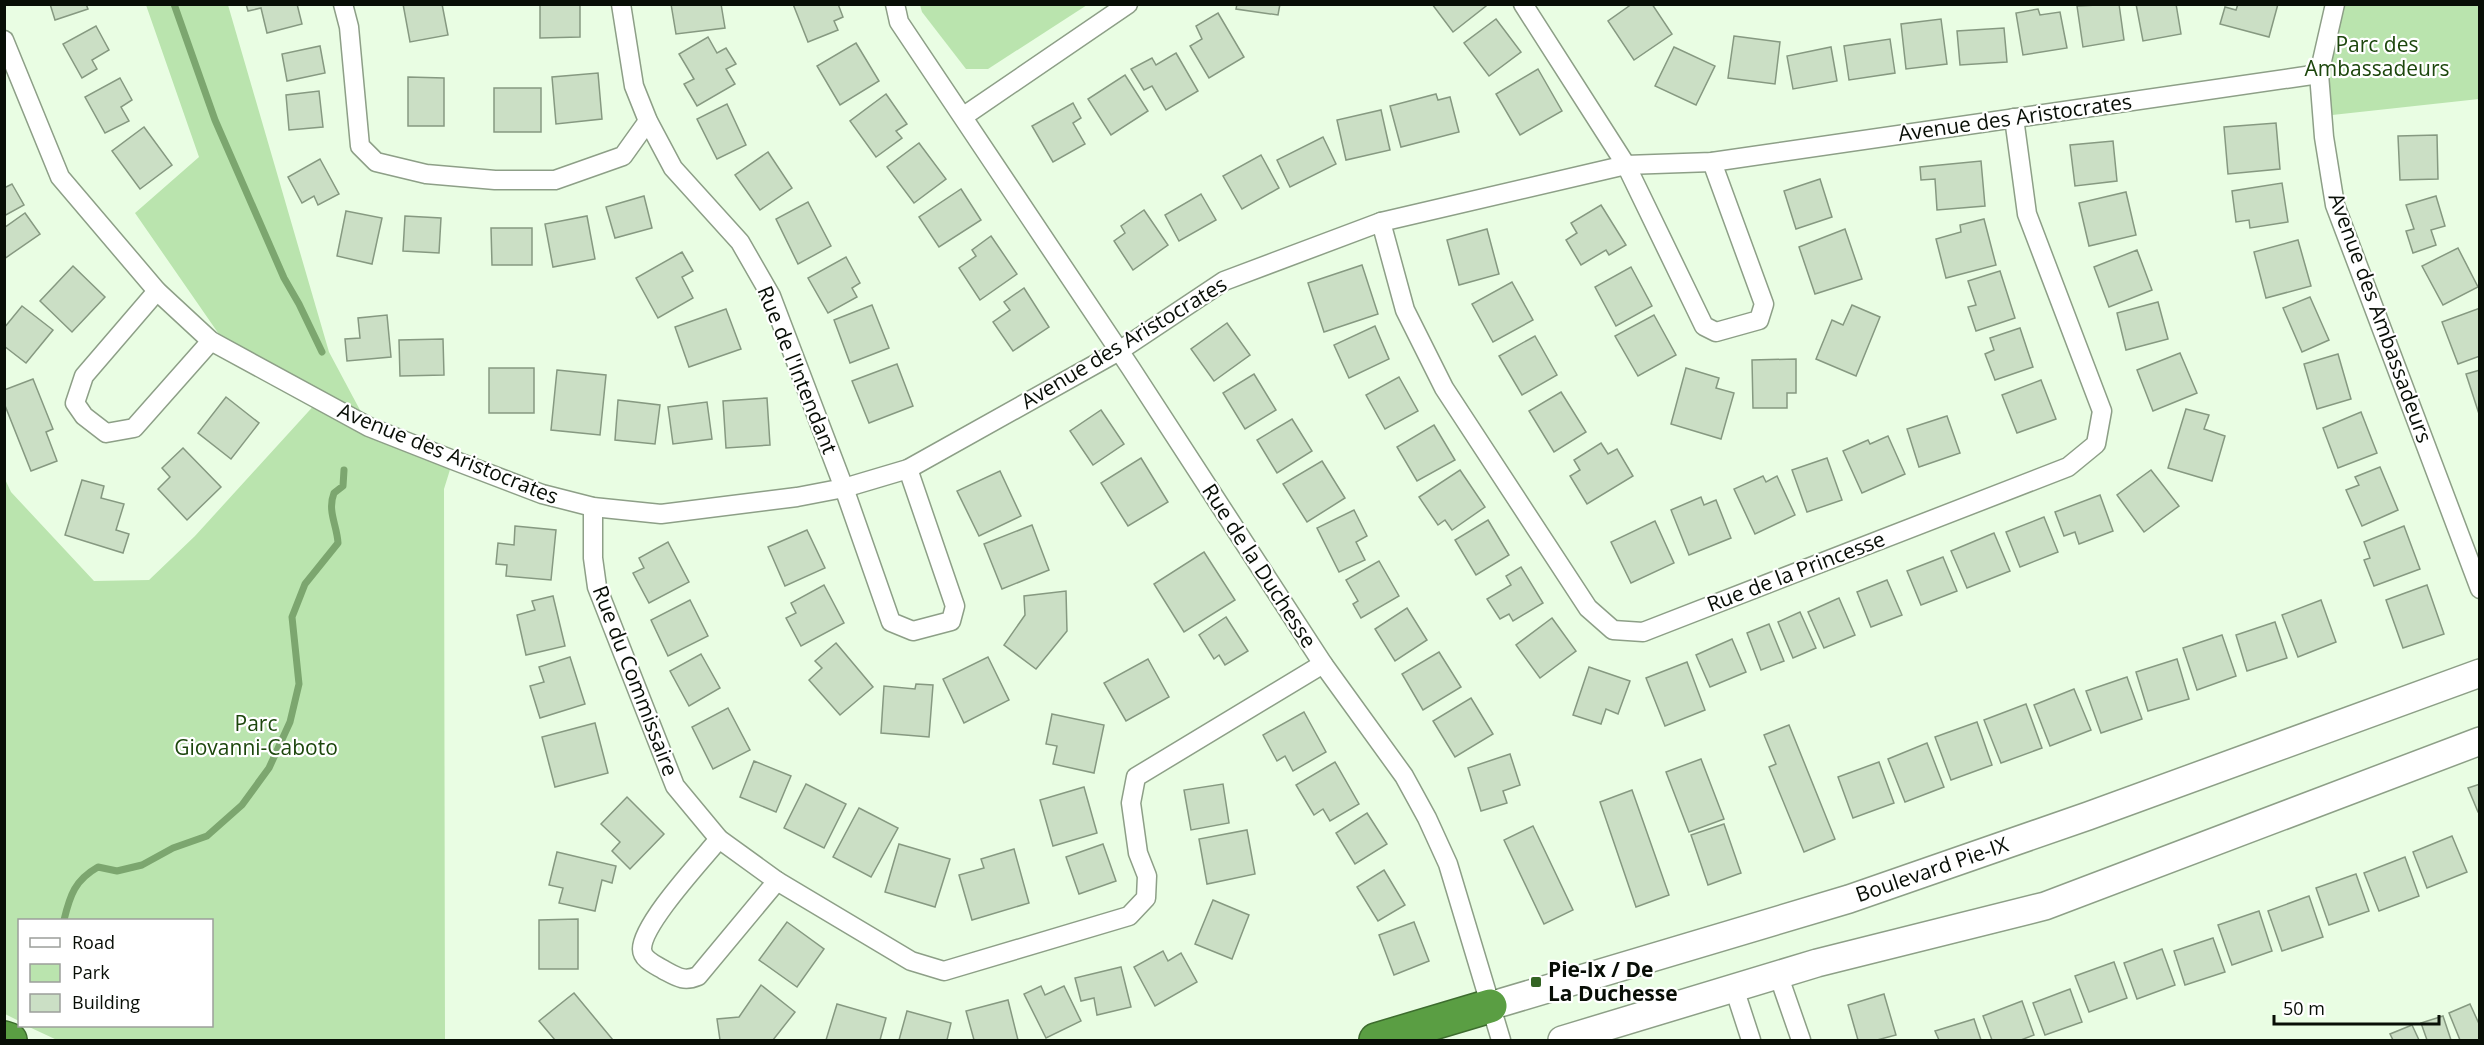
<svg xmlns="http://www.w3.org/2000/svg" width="2484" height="1045" viewBox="0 0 2484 1045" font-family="'Open Sans',sans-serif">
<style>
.green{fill:#bae4ae}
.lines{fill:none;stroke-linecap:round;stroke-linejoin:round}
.stream{stroke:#7ca66f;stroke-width:7}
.building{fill:#cbdfc5;stroke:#869981;stroke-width:1.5}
.street-casing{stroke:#8d9f87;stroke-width:21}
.secondary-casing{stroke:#8d9f87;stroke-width:30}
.highway-casing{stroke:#3d6c2e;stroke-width:36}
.street{stroke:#fff;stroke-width:18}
.secondary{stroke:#fff;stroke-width:27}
.highway{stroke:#5a9e43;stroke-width:33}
.poi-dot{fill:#346424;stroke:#fff;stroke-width:2}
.labels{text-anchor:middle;stroke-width:4.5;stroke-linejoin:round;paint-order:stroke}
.park-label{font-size:21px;fill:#1c460c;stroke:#fff}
.street-label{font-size:21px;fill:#080e06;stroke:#fff}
.poi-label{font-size:21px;font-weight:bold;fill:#080e06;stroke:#fff;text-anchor:start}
</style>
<rect width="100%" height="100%" fill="#e9fde3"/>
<g class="green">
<polygon points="146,5 228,5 329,352 369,427 453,460 444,489 445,1040 57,1040 27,1026 212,1026 212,920 20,920 19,1021 5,1014 4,477 11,492 94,581 149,580 195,536 318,401 232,353 135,213 199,157"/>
<polygon points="920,5 920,4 1087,5 988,69 966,69 922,12"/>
<polygon points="2335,5 2479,5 2479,99 2323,116"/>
</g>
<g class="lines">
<g class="stream">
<polyline points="174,4 215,120 284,278 299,304 322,352"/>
<path d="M64 920C70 895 75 880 98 867L117 871 142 865 173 848 207 836 242 805 269 768 290 722 299 684 292 617 305 584 338 543C337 525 327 511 334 493L343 486 344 470"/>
</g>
</g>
<g class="building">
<polygon points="50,4 86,4 88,9 55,20"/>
<polygon points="246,4 297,4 302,24 267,33 261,8 248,11"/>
<polygon points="403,4 442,4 448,35 410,42"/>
<polygon points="540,4 580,4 580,37 540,38"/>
<polygon points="671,4 721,4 725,28 676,34"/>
<polygon points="793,4 838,4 843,17 834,21 838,30 808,42"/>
<polygon points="1237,4 1280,4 1278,15 1236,9"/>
<polygon points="1432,4 1485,4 1486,6 1453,32"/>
<polygon points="1632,4 1652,4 1672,34 1634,60 1608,21"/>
<polygon points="2119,4 2124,40 2083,47 2077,6"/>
<polygon points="2136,4 2176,4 2181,34 2143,41"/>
<polygon points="2238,4 2278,4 2269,37 2220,24 2225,7 2236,10"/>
<polygon points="2038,9 2040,15 2060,12 2067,48 2023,55 2016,13"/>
<polygon points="1218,13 1244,57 1209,78 1190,46 1202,39 1196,26"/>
<polygon points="1496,19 1521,52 1489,76 1464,43"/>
<polygon points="1941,19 1947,64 1906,69 1901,24"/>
<polygon points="96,26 109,50 92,60 97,69 82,78 63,44"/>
<polygon points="2004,28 2007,62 1960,65 1957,31"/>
<polygon points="1734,36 1780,42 1775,84 1728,78"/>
<polygon points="708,37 717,53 726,48 736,64 726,69 735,84 697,106 684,84 694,79 679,54"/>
<polygon points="1890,39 1895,73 1849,80 1844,46"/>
<polygon points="856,43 879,81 840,105 817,66"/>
<polygon points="320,46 325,73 287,81 282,54"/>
<polygon points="1674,47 1715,66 1696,105 1655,86"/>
<polygon points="1831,47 1837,81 1793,89 1787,56"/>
<polygon points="1176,53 1198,91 1166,110 1152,86 1144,90 1131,69 1152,58 1156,65"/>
<polygon points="1538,69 1562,111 1520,135 1496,94"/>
<polygon points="598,73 602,119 556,124 552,77"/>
<polygon points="1125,75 1148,111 1111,135 1088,99"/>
<polygon points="408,77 444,78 444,126 408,126"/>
<polygon points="120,78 132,100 121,107 129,121 105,133 85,97"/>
<rect x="494" y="88" width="47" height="44"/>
<polygon points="319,91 323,127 289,130 286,95"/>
<polygon points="886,94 907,124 896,131 902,138 876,157 850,121"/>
<polygon points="1436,94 1438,100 1450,97 1459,132 1401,147 1390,106"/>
<polygon points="1073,103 1081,118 1073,123 1085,144 1053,162 1032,126"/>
<polygon points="727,104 746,145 717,159 697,119"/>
<polygon points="1381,110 1390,150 1346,160 1337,120"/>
<polygon points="2276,123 2280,169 2228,174 2224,127"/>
<polygon points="144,127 172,165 140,189 112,151"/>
<polygon points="2437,135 2438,179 2400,180 2398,136"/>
<polygon points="1323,137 1336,164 1290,187 1277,160"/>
<polygon points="2113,141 2117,181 2075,186 2070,145"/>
<polygon points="919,143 946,179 914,203 887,167"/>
<polygon points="768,152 792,188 760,210 735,175"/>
<polygon points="1261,155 1279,188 1242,209 1223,176"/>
<polygon points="320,159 339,194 318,205 314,196 302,203 288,177"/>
<polygon points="1981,161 1985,206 1937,210 1935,179 1921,180 1920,167"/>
<polygon points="1820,179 1832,217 1796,229 1784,191"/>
<polygon points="2282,183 2288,222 2250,228 2249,220 2236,222 2232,191"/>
<polygon points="12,184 24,205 4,216 4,188"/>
<polygon points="961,189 981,220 939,247 919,217"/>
<polygon points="2126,192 2136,235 2089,246 2079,203"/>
<polygon points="1201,194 1216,220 1179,241 1165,215"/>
<polygon points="644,196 652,228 615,238 606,207"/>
<polygon points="2436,196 2445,226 2431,230 2436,245 2413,253 2406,231 2414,229 2406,205"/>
<polygon points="808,202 831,246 798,264 776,219"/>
<polygon points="1601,205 1626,245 1609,255 1606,250 1581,265 1566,240 1577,233 1571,223"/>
<polygon points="1144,210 1168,245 1133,270 1114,241 1125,233 1121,226"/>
<polygon points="346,211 382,218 372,264 337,256"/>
<polygon points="25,213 40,234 4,259 4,228"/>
<polygon points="405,216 441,218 439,253 403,251"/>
<polygon points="587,216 595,259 553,267 545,224"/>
<polygon points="1984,219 1996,265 1946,278 1936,239 1961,232 1960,225"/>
<polygon points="491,228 532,228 532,265 492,265"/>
<polygon points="1487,229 1499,274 1459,285 1447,240"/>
<polygon points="1845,229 1862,279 1815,294 1799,247"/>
<polygon points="991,236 1017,274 980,300 959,268 976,256 972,250"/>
<polygon points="2298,240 2311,286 2266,298 2254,252"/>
<polygon points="2458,248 2478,287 2443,305 2422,266"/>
<polygon points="2137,250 2152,290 2109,307 2094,267"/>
<polygon points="682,252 693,271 682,277 693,298 658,318 636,278"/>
<polygon points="846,257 860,283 852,288 857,297 828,313 808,278"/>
<polygon points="1362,265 1378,314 1324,332 1308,283"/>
<polygon points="73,266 105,297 72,332 40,301"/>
<polygon points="1631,267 1652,306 1616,326 1595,287"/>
<polygon points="2000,271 2015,318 1976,331 1968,307 1976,305 1968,281"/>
<polygon points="1512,282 1533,320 1493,342 1472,304"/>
<polygon points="1024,288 1049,327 1013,351 993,322 1010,310 1004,302"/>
<polygon points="2310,297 2329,340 2302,352 2283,308"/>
<polygon points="2158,302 2168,339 2126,350 2117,313"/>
<polygon points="872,305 889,348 850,363 834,320"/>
<polygon points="1852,305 1880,317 1856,376 1816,359 1832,320 1843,325"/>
<polygon points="22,306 53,330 26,363 4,346 4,328"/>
<polygon points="2480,308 2480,356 2458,364 2442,322"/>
<polygon points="726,309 741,349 689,367 675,327"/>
<polygon points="387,315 391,357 347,361 345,339 360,338 358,318"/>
<polygon points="1654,315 1676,355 1638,376 1615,336"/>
<polygon points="1227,323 1250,355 1214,381 1191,349"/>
<polygon points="1375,326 1389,359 1349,378 1334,345"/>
<polygon points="2020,328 2033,367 1995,380 1985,354 1994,350 1990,338"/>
<polygon points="1535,336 1557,375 1522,395 1499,356"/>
<polygon points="443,339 444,375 400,376 399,340"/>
<polygon points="2180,353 2197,393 2153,411 2137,370"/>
<polygon points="2338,354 2351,399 2317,409 2304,364"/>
<polygon points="1796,359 1796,393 1787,393 1787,408 1753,408 1752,360"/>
<polygon points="897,364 913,406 869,423 852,381"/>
<rect x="489" y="368" width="45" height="45"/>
<polygon points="1686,368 1719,378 1716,388 1734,393 1721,439 1671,424"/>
<polygon points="557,370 606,375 600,435 551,430"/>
<polygon points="2480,370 2480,417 2466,374"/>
<polygon points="1254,374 1276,410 1245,429 1223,393"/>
<polygon points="1399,377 1418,411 1385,429 1366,395"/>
<polygon points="33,379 53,429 46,432 57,461 31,471 4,403 4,390"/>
<polygon points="2041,380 2056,419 2017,433 2002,395"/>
<polygon points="1561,392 1586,432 1554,452 1529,411"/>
<polygon points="226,397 259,423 231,459 198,433"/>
<polygon points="767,398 770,445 726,448 723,401"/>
<polygon points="618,400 660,405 655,444 615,440"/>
<polygon points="707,402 712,439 673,444 668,407"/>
<polygon points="2186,409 2209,415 2204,429 2225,436 2212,481 2168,468"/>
<polygon points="1101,410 1124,444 1093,465 1070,431"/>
<polygon points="2361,412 2377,453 2338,468 2323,428"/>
<polygon points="1947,416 1960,453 1919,467 1907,429"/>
<polygon points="1292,419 1312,451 1277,473 1257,440"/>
<polygon points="1434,425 1455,460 1417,481 1397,447"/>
<polygon points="1888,436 1905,474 1862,493 1843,451 1868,440 1870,444"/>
<polygon points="1601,443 1608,454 1617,449 1633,476 1587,504 1570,476 1580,470 1574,460"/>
<polygon points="183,448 221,487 187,520 158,489 170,477 162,468"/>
<polygon points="1141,458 1168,502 1128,526 1101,483"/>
<polygon points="1827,458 1842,500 1807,512 1792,470"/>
<polygon points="1322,461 1345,498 1307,522 1283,484"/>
<polygon points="2380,467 2398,510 2362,526 2346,490 2359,485 2355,477"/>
<polygon points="1460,470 1485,507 1452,530 1445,520 1438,525 1419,497"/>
<polygon points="2151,470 2179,506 2144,532 2117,495"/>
<polygon points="1000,471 1021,516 979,536 957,491"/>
<polygon points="1763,476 1766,482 1777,476 1795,515 1755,534 1734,489"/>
<polygon points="82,480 104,486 101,498 124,504 116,530 129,534 123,553 65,535"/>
<polygon points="2100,495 2113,531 2079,544 2075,532 2064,536 2055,512"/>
<polygon points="1701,497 1704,505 1716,500 1731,538 1689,555 1671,510"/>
<polygon points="1354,510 1367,536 1356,542 1365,560 1339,572 1317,528"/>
<polygon points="2044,517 2058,552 2020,567 2006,532"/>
<polygon points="1488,520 1509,555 1476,575 1455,540"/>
<polygon points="1655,521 1674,563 1631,583 1611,542"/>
<polygon points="1032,525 1049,570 1002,589 984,544"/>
<polygon points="515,526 556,530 551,580 506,576 507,565 496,564 498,543 514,545"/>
<polygon points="2404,526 2420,569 2374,586 2364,560 2370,558 2364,542"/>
<polygon points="807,530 825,568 785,586 768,547"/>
<polygon points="1994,533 2010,571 1967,588 1951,551"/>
<polygon points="668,542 689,582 649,603 633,573 644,568 639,558"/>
<polygon points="1204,552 1235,600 1184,632 1154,584"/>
<polygon points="1943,557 1957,591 1921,605 1907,571"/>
<polygon points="1379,561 1399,596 1361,618 1353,604 1358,601 1346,580"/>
<polygon points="1521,567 1543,603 1513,621 1509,614 1500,619 1487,599 1511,585 1506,576"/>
<polygon points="1887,580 1902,615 1871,627 1857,592"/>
<polygon points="824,585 844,623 801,646 786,618 796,613 791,603"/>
<polygon points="2427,585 2444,634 2403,648 2386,600"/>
<polygon points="1066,591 1067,631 1036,669 1004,645 1025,615 1024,596"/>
<polygon points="553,596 565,646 526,655 517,615 535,610 532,601"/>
<polygon points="1839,598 1855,635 1824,648 1808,612"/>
<polygon points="690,600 708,636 668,656 651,620"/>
<polygon points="2321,600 2336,642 2298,657 2282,615"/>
<polygon points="1407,608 1427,640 1395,661 1375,629"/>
<polygon points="1800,612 1816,648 1793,658 1778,622"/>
<polygon points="1226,617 1248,651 1225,665 1219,655 1214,659 1199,635"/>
<polygon points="1552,618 1576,651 1540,678 1516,645"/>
<polygon points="2275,622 2287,658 2247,671 2236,635"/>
<polygon points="1769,624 1784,661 1761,670 1747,633"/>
<polygon points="2222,635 2236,676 2197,690 2183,648"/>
<polygon points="1732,639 1746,672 1710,687 1696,655"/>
<polygon points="836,643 873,687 840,715 809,680 822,668 815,661"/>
<polygon points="1439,652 1461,687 1423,710 1402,674"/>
<polygon points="701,654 720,688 689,706 670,671"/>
<polygon points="570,657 585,704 540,718 530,686 544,682 539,667"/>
<polygon points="988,657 1009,700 964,723 943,679"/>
<polygon points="1148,659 1169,697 1126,721 1104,683"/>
<polygon points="2177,659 2189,699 2148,711 2136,672"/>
<polygon points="1687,662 1705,710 1665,726 1646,678"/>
<polygon points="1589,667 1630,681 1618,714 1606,709 1601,724 1573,715"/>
<polygon points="2127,677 2142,719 2101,733 2086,691"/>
<polygon points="916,684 933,685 929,737 881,733 884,686 915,689"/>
<polygon points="2074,689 2091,730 2050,746 2034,705"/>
<polygon points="1471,698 1493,734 1455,757 1433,721"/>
<polygon points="2026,704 2042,748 2001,763 1984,720"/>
<polygon points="728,708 750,750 713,769 692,727"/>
<polygon points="1304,712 1326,752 1293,771 1285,756 1277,761 1263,735"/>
<polygon points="1052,714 1104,725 1094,773 1053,764 1057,746 1046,744"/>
<polygon points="1977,722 1992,765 1951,780 1935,737"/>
<polygon points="595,723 608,773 555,787 542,737"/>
<polygon points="1789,725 1835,839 1804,852 1769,767 1776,764 1764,735"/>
<polygon points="1927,743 1944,787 1905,802 1888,759"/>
<polygon points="1510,754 1520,785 1503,791 1507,803 1481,811 1468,768"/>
<polygon points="1701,759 1724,819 1689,832 1666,772"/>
<polygon points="754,761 791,776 776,812 740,797"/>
<polygon points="1335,762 1359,804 1330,821 1323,809 1314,815 1296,785"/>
<polygon points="1879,762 1894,803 1853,818 1838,777"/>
<polygon points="806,784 846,804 824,848 784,828"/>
<polygon points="1223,784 1229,823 1191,830 1184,790"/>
<polygon points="2480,784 2480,812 2478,812 2468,788"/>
<polygon points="1084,787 1097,833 1053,846 1040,800"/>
<polygon points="1632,790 1669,895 1636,907 1600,802"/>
<polygon points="627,797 664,834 630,869 612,851 620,842 601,824"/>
<polygon points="859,808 898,828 871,877 833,857"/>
<polygon points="1367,813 1387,844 1355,864 1336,833"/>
<polygon points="1724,824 1741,873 1708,885 1691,835"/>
<polygon points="1533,826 1573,910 1544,924 1504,840"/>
<polygon points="1247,830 1255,874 1207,884 1199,839"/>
<polygon points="2452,836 2467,872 2427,888 2413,852"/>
<polygon points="899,844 950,859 935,907 885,892"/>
<polygon points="1103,844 1116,881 1079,894 1066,857"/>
<polygon points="1014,849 1029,903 972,920 959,875 984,868 981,859"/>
<polygon points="557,852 616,866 612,883 602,880 595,911 559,903 563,888 549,885"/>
<polygon points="2405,857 2419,896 2379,911 2364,873"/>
<polygon points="1384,870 1405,905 1378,921 1357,887"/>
<polygon points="2356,874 2369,911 2329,925 2316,888"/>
<polygon points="2309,896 2323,937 2282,951 2268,911"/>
<polygon points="1213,900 1249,915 1232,959 1195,944"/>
<polygon points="2259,911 2272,951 2232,965 2218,925"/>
<polygon points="578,919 578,969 539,969 539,920"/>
<polygon points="787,922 824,949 797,987 759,960"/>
<polygon points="1414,922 1429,961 1394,975 1379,935"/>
<polygon points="2213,938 2225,972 2185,985 2174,951"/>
<polygon points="2162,949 2175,985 2137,999 2124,963"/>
<polygon points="1163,951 1168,961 1181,953 1197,982 1155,1006 1134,967"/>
<polygon points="2114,962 2127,998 2089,1012 2075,976"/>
<polygon points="1121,967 1131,1007 1097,1015 1094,998 1081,1001 1075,978"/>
<polygon points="761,985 795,1012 773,1040 720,1040 717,1019 739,1017"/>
<polygon points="1041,986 1045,995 1064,986 1081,1021 1046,1038 1024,994"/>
<polygon points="2070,989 2082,1022 2045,1035 2033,1003"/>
<polygon points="574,993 613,1040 555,1040 539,1021"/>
<polygon points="1884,994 1896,1035 1877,1040 1858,1040 1848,1005"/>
<polygon points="1008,1000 1018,1040 974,1040 966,1011"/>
<polygon points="2022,1001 2034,1035 2021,1040 1992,1040 1983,1016"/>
<polygon points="837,1004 886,1018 880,1040 826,1040"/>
<polygon points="2470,1004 2480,1026 2480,1040 2460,1040 2449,1013"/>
<polygon points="907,1011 951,1023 947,1040 899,1040"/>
<polygon points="2443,1016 2451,1040 2427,1040 2421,1023"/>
<polygon points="1974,1019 1981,1040 1939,1040 1935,1031"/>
<polygon points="2412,1025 2419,1040 2393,1040 2390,1034"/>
</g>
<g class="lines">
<defs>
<g id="street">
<polyline points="343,4 349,27 360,146 376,162 426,174 495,180 555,180 623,156 648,121"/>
<polyline points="621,4 634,86 648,121 673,168 740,242 771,296 844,488 891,622 913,631 951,621 955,606 908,469"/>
<polyline points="895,4 899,22 1130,367 1323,664 1404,776 1427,818 1448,864 1501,1040"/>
<polyline points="1523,4 1626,165 1704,326 1716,332 1759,320 1764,304 1712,162"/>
<polyline points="2335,4 2319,74 2324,137 2335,205 2480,589"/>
<polyline points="4,40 60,177 157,291 211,341 369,427 453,460 542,494 593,507 661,514 797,497 844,488 908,469 1119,351 1224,281 1381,222 1626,165 1712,162 2319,74"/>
<polyline points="964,116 1128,4"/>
<polyline points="1381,222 1405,310 1444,388 1588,608 1613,630 1643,632 2068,467 2096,444 2102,411 2027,214 2014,118"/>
<polyline points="157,291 84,376 75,403 84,416 106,433 134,428 211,341"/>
<polyline points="593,507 593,558 597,587 675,786 719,839 777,881 911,961 944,971 1129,916 1146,898 1147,876 1138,853 1131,803 1136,777 1323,664"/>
<path d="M719 839C701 861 642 924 642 949 642 960 656 965 664 970 677 977 684 982 698 976L777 881"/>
<polyline points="1778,974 1801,1040"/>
<polyline points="1734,988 1751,1040"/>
</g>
<g id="secondary">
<polyline points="1490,1006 1849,899 2088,816 2480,673"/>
<polyline points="1562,1040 1817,963 2045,906 2480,741"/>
</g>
<g id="highway">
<polyline points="4,1038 10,1040"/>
<polyline points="1376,1040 1490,1006"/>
</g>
</defs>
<use href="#street" class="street-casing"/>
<use href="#secondary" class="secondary-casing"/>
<use href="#highway" class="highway-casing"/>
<use href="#street" class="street"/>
<use href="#secondary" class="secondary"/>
<use href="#highway" class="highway"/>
</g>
<rect class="poi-dot" x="1530" y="976" width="12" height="12" rx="3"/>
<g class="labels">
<g class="park-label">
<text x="2377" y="52">Parc des<tspan x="2377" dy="24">Ambassadeurs</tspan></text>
<text x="256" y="731">Parc<tspan x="256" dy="24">Giovanni-Caboto</tspan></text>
</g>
<g class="street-label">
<text transform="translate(2015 118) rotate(-8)" y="7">Avenue des Aristocrates</text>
<text transform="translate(2380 318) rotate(70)" y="7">Avenue des Ambassadeurs</text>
<text transform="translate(1124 343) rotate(-31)" y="7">Avenue des Aristocrates</text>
<text transform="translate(797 370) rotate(68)" y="7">Rue de l'Intendant</text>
<text transform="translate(448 454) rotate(22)" y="7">Avenue des Aristocrates</text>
<text transform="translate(1259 566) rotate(57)" y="7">Rue de la Duchesse</text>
<text transform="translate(1796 572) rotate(-21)" y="7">Rue de la Princesse</text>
<text transform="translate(635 681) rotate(69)" y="7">Rue du Commissaire</text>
<text transform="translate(1932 870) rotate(-19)" y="7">Boulevard Pie-IX</text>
</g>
<g class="poi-label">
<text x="1548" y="977">Pie-Ix / De<tspan x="1548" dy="24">La Duchesse</tspan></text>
</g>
</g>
<rect width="2484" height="1045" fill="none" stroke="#080e06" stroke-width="12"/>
<rect x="18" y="919" width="195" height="108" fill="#ffffff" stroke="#9c9f9b" stroke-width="1.5"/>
<rect x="30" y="938" width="30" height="9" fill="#ffffff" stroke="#9c9f9b" stroke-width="1.5"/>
<text x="72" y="949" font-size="18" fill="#080e06">Road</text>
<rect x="30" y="964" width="30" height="18" fill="#bae4ae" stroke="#9c9f9b" stroke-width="1.5"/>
<text x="72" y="979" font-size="18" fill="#080e06">Park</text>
<rect x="30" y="994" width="30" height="18" fill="#cbdfc5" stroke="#9c9f9b" stroke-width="1.5"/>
<text x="72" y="1009" font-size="18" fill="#080e06">Building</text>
<path d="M2274 1015v9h165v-9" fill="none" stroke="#080e06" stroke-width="3"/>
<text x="2283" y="1015" font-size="18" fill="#080e06" stroke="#ffffff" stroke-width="4.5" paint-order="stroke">50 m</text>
</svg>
